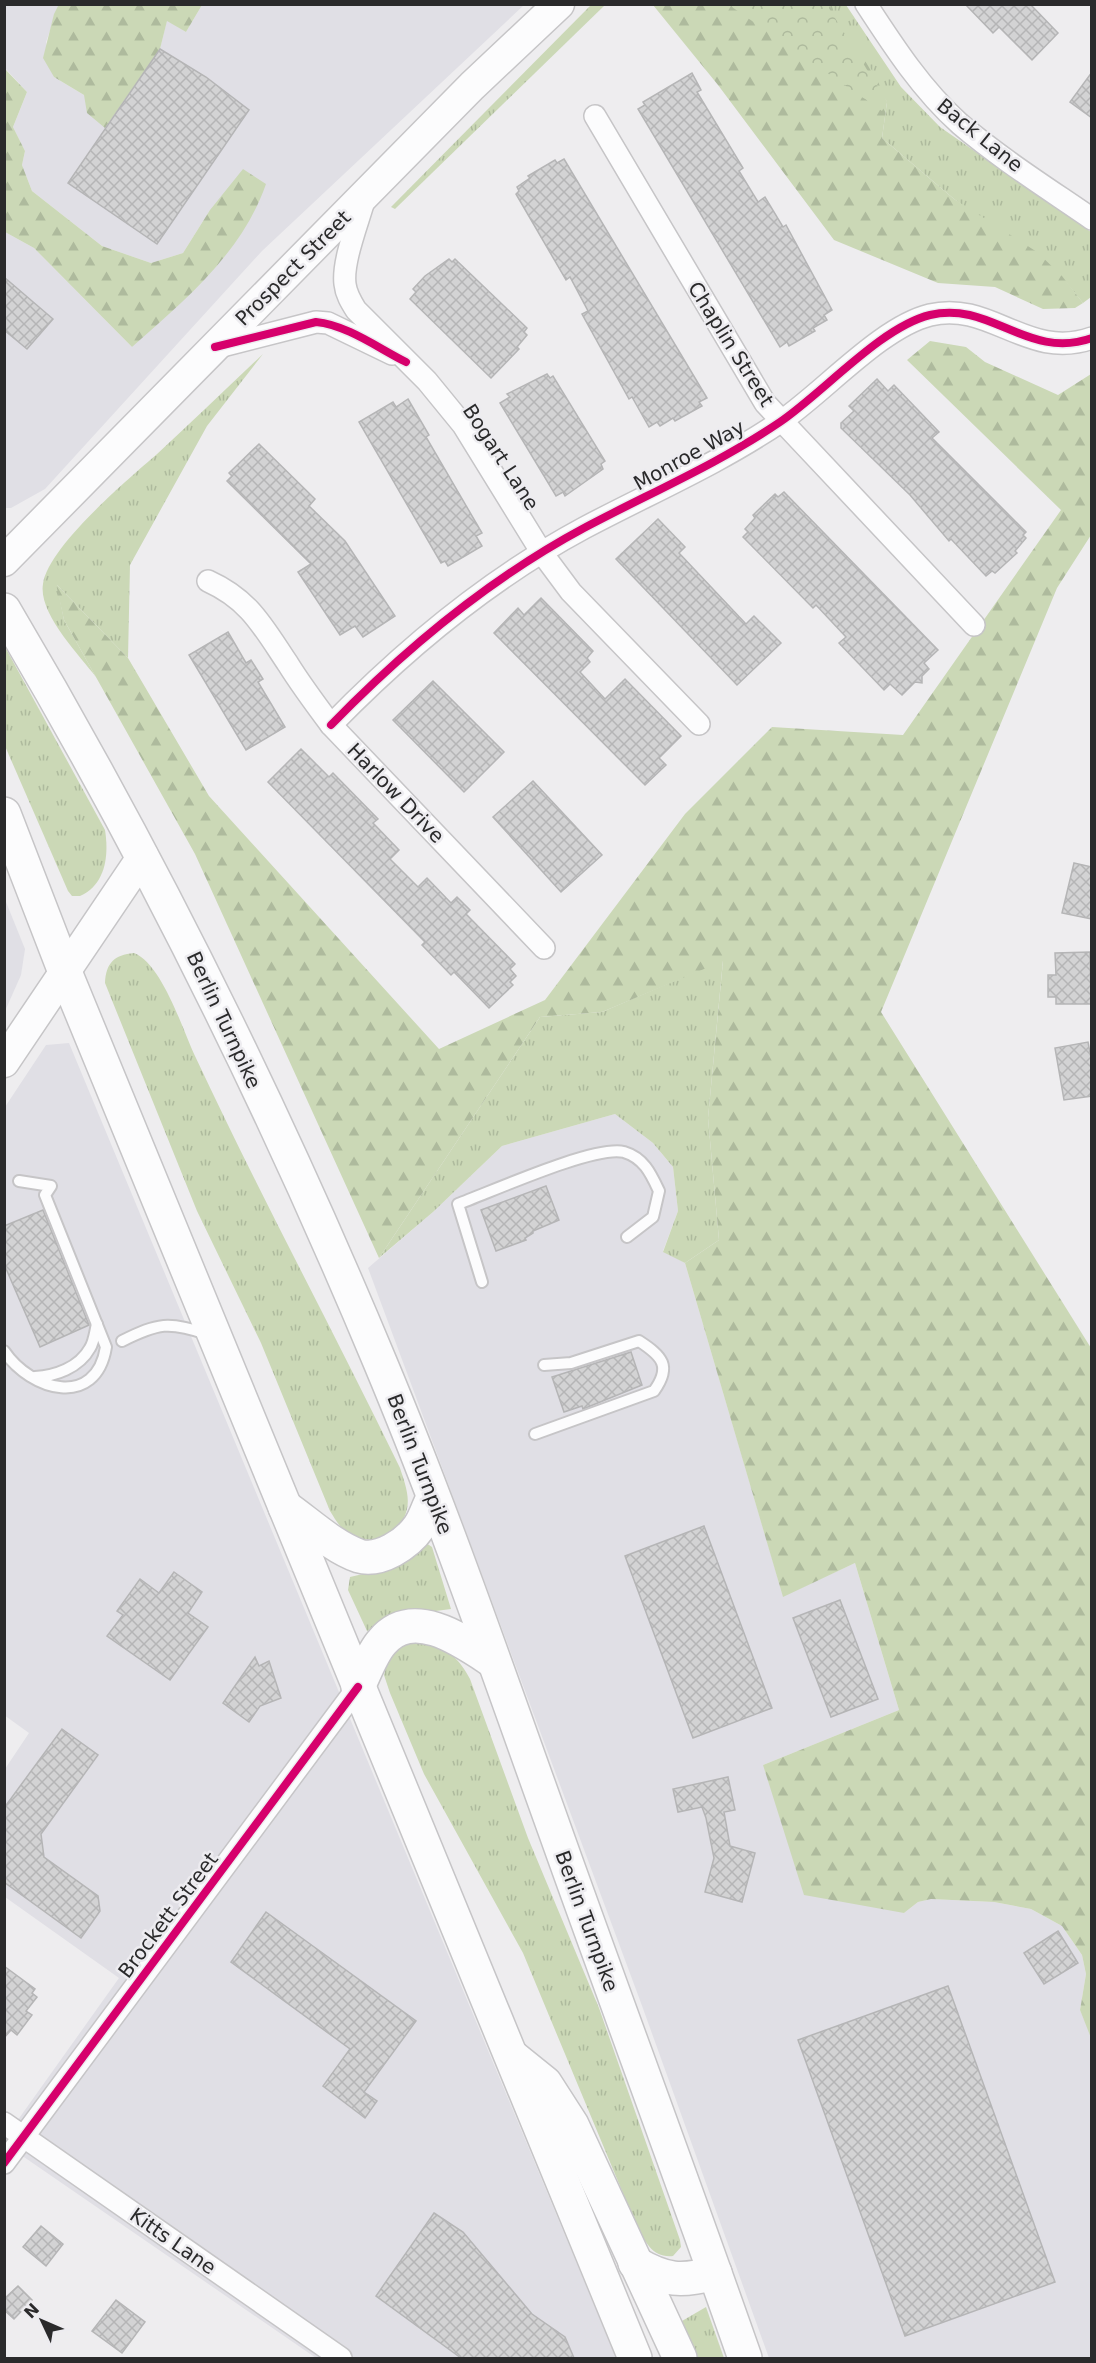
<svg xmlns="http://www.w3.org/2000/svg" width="1096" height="2363" viewBox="0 0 1096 2363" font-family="'DejaVu Sans',sans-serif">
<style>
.built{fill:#e0dfe5}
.grass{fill:url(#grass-tufts)}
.forest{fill:url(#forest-firs)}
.park{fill:url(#park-crowns)}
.building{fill:url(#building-cross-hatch);stroke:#b5b5b6;stroke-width:1.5}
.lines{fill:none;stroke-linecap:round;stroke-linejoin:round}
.lane-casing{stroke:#c6c5c7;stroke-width:14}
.street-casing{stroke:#c6c5c7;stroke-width:24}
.secondary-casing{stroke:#c6c5c7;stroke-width:33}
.highway-casing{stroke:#c6c5c7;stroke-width:36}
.lane{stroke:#fcfcfd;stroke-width:10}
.street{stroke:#fcfcfd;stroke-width:21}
.secondary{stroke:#fcfcfd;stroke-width:30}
.highway{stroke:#fcfcfd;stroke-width:33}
.cycleway-casing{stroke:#edecf0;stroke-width:11}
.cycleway{stroke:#d6006c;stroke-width:8}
.labels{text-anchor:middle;stroke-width:5;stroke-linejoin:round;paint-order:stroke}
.street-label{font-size:20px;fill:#2a2a2b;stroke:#edecf0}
</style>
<defs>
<pattern id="grass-tufts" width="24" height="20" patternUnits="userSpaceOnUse" patternTransform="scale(1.5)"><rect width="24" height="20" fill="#cbd8b6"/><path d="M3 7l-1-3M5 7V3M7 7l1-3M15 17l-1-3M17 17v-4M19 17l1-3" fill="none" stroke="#aeba9d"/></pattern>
<pattern id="forest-firs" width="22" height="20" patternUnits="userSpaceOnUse" patternTransform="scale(1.5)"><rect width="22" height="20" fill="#cbd8b6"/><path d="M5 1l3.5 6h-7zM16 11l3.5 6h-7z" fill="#aeba9d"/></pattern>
<pattern id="park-crowns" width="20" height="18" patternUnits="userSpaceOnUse" patternTransform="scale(1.5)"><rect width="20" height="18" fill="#cbd8b6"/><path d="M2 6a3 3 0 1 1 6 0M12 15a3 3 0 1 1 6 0" fill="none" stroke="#aeba9d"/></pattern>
<pattern id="building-cross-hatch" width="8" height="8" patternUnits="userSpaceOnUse" patternTransform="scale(1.5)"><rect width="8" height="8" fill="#d3d3d4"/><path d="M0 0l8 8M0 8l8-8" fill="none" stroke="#b5b5b6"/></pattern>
</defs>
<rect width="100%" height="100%" fill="#eeedef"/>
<g class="built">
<polygon points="5,5 59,5 46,42 54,77 84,95 160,49 167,20 186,32 202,5 524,5 262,251 45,489 11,508 4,508 5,232 34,248 132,347 210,210 183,253 151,263 102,246 32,191 22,165 25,151 13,127 27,92 5,68"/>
<polygon points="4,897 25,949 21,975 5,1011"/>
<polygon points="69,1043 616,2358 316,2358 5,2144 5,2138 119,1978 5,1897 5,1769 29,1733 4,1715 5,1107 46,1045"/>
<polygon points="615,1114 653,1143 673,1167 678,1211 663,1251 685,1263 783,1596 855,1563 899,1710 763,1765 904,1913 918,1902 930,1899 994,1902 1031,1909 1062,1926 1082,1955 1086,1974 1080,2010 1092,2038 1091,2358 769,2358 641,2003 368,1268 433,1212 502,1146"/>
</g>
<g class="grass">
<polygon points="592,4 605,5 395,209 391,207"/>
<polygon points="827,5 846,5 901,87 940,127 1091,232 1091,297 1083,303 1061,276 954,199 882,138 887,102"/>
<path d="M263 354 207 426 130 565 128 658 57 585 64 620 96 677C79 655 38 613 43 584 48 547 127 480 156 455 192 422 227 388 263 354Z"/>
<path d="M4 645 105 830C109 855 106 884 80 896H72L68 891 5 746Z"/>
<path d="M134 953C162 964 182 1028 195 1056 260 1195 333 1330 400 1468 404 1481 410 1495 407 1509 401 1537 371 1548 348 1533 340 1528 335 1519 330 1511L261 1343 197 1211 105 983C106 963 114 955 134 953Z"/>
<polygon points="723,960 708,1118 719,1240 685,1263 663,1252 678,1211 673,1167 653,1143 615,1114 502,1146 433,1212 379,1258 540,1017 602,1012"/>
<polygon points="426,1543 432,1547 451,1609 428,1612 367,1631 348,1590 350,1577 380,1570"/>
<path d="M430 1642C450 1651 460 1660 470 1679L528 1838 599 2008 680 2240 681 2247 673 2256C653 2258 646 2243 637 2227L523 1953 424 1774 390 1693 384 1675 389 1657 397 1649 410 1643Z"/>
<polygon points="706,2307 724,2358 698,2358 682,2321"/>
</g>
<g class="forest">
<polygon points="59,4 202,4 202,5 186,32 167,21 160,49 105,128 87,113 84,95 54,77 43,58 54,14"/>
<polygon points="653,5 829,5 875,75 887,102 882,138 954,199 1037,252 1062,276 1083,303 1075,308 1043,309 995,287 938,283 834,240 718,85"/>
<path d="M4 68 27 92 13 127 25 151 22 165 32 191 102 246 151 263 183 253 210 210 243 169 266 184C242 253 185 300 132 347L34 248 5 232Z"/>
<polygon points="930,341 966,347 985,362 1058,395 1091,374 1091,535 1057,588 881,1012 1091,1348 1091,2038 1080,2010 1086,1974 1082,1955 1062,1926 1031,1909 994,1902 931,1899 918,1902 904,1913 804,1895 763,1765 899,1710 855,1563 783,1597 685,1263 719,1240 708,1118 723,961 602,1012 540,1017 379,1258 195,854 64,620 56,584 128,658 209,796 439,1049 545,1000 685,814 772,727 903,735 1061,510 907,360"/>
</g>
<polygon class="park" points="729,5 827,5 887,102 882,111"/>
<g class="building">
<polygon points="965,4 1030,4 1058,33 1032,60 999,27 993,33"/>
<polygon points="160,49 206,77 249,110 157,244 68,183"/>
<polygon points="1092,72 1092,118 1070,102"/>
<polygon points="692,73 701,90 697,92 743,168 739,171 758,202 765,197 783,227 786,225 832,310 824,315 827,320 813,328 815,331 789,346 787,342 780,347 638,109 645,105 643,102"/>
<polygon points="564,159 707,398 699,402 702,406 675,421 673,418 660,426 657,422 649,427 632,397 629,399 582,314 588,311 570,277 566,280 516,194 519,191 517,187 530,178 528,176 555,160 557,163"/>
<polygon points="449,259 452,262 455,259 527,328 524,332 527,335 517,347 519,349 491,378 410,299 416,292 413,289 425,276"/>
<polygon points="4,277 53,319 27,349 4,330"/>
<polygon points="547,374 550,378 553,376 605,461 601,464 603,469 565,496 563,492 556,496 500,403 510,397 507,394"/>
<polygon points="877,379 888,391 894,385 939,432 932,438 1026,532 1023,535 1026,538 1015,551 1017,553 995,573 992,571 986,576 951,539 949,541 910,495 841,428 841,423 854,411 849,406"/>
<polygon points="408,399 429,435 426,437 482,533 476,536 482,546 448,566 445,561 441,563 359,422 393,402 396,407"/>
<polygon points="259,444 315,499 309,506 345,541 395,616 363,637 355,626 340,635 298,572 311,564 227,481 232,476 229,473"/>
<polygon points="784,492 938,650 924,663 929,669 922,676 922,683 915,682 902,695 890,684 884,690 839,643 846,637 816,605 813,608 743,537 748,532 745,529 755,518 753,515 775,494 778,497"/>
<polygon points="658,519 685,547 679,553 746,624 754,616 781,643 737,685 616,559"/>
<polygon points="541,598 593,651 587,658 590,662 580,672 605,699 625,679 681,736 659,758 666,765 645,785 494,633 518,608 524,615"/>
<polygon points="228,632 246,663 251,660 263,679 258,682 285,727 246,750 189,655"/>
<polygon points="433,681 504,752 464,792 393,720"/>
<polygon points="301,749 329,777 333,773 378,819 373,823 399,850 390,859 418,887 427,878 451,903 457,897 470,910 466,914 515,964 510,969 516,976 510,982 513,985 489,1008 454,972 451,975 422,945 425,942 268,782"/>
<polygon points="533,781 602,855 561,892 493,817"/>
<polygon points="1074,863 1092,867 1092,919 1062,913"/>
<polygon points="1090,952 1091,1004 1056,1004 1056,997 1048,997 1048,975 1056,975 1055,953"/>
<polygon points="1088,1042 1092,1063 1092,1096 1064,1100 1055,1048"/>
<polygon points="546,1186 559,1220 533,1231 533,1233 525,1238 526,1240 496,1251 481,1210"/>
<polygon points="43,1210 89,1325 40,1347 4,1264 4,1226"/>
<polygon points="631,1352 642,1385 583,1409 582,1406 564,1412 552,1377"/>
<polygon points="704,1526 772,1708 693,1738 625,1556"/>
<polygon points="174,1572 202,1592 188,1613 208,1627 170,1680 107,1636 123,1615 117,1611 140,1579 159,1593"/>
<polygon points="840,1600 878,1699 831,1717 793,1618"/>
<polygon points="255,1657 259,1666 269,1661 281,1698 260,1706 249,1722 223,1703"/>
<polygon points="62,1729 98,1755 41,1834 44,1857 98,1896 100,1911 81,1938 4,1882 4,1808"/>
<polygon points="728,1777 735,1810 724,1812 730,1846 755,1853 742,1902 705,1892 714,1858 706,1818 702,1807 678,1812 673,1789"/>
<polygon points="266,1912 416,2021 364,2092 377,2101 365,2118 323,2086 350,2049 231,1962"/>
<polygon points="1058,1931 1078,1963 1044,1984 1024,1953"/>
<polygon points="4,1966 35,1989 32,1993 37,1997 26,2011 32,2015 17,2035 11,2030 4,2038"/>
<polygon points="948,1986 1055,2282 905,2336 798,2040"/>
<polygon points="434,2213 463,2232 532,2314 565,2337 574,2358 461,2358 376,2296"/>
<polygon points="41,2226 63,2244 46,2266 23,2247"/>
<polygon points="18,2286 32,2300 14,2319 4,2310 4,2299"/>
<polygon points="116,2300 145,2322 122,2353 92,2331"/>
</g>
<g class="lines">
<defs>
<g id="lane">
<path d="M482 1282 458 1204C491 1192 594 1145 624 1152 644 1158 651 1174 659 1191L653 1217 627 1237"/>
<path d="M122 1341C158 1323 169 1321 207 1334"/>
<path d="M4 1351C31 1391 96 1409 106 1347L45 1195 51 1186 19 1181"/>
<path d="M35 1377C55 1376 79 1368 90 1348 94 1342 95 1332 97 1324"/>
<path d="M535 1434 654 1391C672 1366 662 1356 639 1341L571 1363 544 1365"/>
</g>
<g id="street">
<path d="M866 4C894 47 922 90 960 124 1001 159 1047 188 1092 219"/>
<polyline points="595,116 765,403 974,625"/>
<path d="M365 197C359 220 342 261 345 284 346 294 351 302 356 310L427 381 463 425 542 553 571 592 699 724"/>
<polyline points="218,347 316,322 328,323 392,354"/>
<path d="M208 581C250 600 263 627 288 664 301 685 316 705 331 725L544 948"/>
<path d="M331 725C406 648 489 579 584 528 650 493 718 464 780 422 824 392 881 327 930 315 990 300 1028 361 1092 338"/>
<polyline points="4,2123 341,2358"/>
<polyline points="4,2163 358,1687"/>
</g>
<g id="secondary">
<polyline points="4,561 472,86 559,4"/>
<polyline points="4,1062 143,856"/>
</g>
<g id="highway">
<path d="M4 610C147 851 272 1103 380 1362 444 1515 498 1672 554 1828 617 2005 683 2181 745 2358"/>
<polyline points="4,814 65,972 635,2358"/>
<path d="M285 1507C308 1523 333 1547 359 1556 380 1562 407 1544 419 1527 425 1519 428 1507 433 1498"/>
<path d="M358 1687C365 1673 372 1653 382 1642 413 1605 463 1641 493 1661"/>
<polyline points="514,2058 545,2083 572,2125 680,2358"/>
<path d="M635 2263C666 2281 681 2282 715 2273"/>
</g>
</defs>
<use href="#lane" class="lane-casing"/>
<use href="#street" class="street-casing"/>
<use href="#secondary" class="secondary-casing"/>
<use href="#highway" class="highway-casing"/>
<use href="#lane" class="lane"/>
<use href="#street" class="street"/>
<use href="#secondary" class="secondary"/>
<use href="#highway" class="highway"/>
<defs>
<g id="cycleway">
<path d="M215 347 316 322C347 325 378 348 406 362"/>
<path d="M331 725C406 648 489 579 584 528 650 493 718 464 780 422 824 392 881 327 930 315 990 300 1028 361 1092 338"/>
<polyline points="4,2163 358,1687"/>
</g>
</defs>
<use href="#cycleway" class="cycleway-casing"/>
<use href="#cycleway" class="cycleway"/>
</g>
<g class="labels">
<g class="street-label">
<text transform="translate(980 135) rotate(39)" y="7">Back Lane</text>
<text transform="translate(293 268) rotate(-45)" y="7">Prospect Street</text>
<text transform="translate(731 344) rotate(58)" y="7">Chaplin Street</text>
<text transform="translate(689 455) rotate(-29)" y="7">Monroe Way</text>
<text transform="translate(501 457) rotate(57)" y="7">Bogart Lane</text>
<text transform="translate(396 793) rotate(46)" y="7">Harlow Drive</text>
<text transform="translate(224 1020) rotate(65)" y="7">Berlin Turnpike</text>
<text transform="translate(420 1464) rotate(69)" y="7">Berlin Turnpike</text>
<text transform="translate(168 1915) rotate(-53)" y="7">Brockett Street</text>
<text transform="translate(587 1921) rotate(70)" y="7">Berlin Turnpike</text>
<text transform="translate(173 2241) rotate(35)" y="7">Kitts Lane</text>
</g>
</g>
<rect width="1096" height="2363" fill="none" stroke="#2a2a2b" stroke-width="12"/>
<g transform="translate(42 2321) rotate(314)" stroke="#edecf0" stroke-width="4.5" paint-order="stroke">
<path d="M0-4.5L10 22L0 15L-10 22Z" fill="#2a2a2b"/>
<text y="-9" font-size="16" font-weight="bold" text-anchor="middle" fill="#2a2a2b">N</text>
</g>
</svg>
